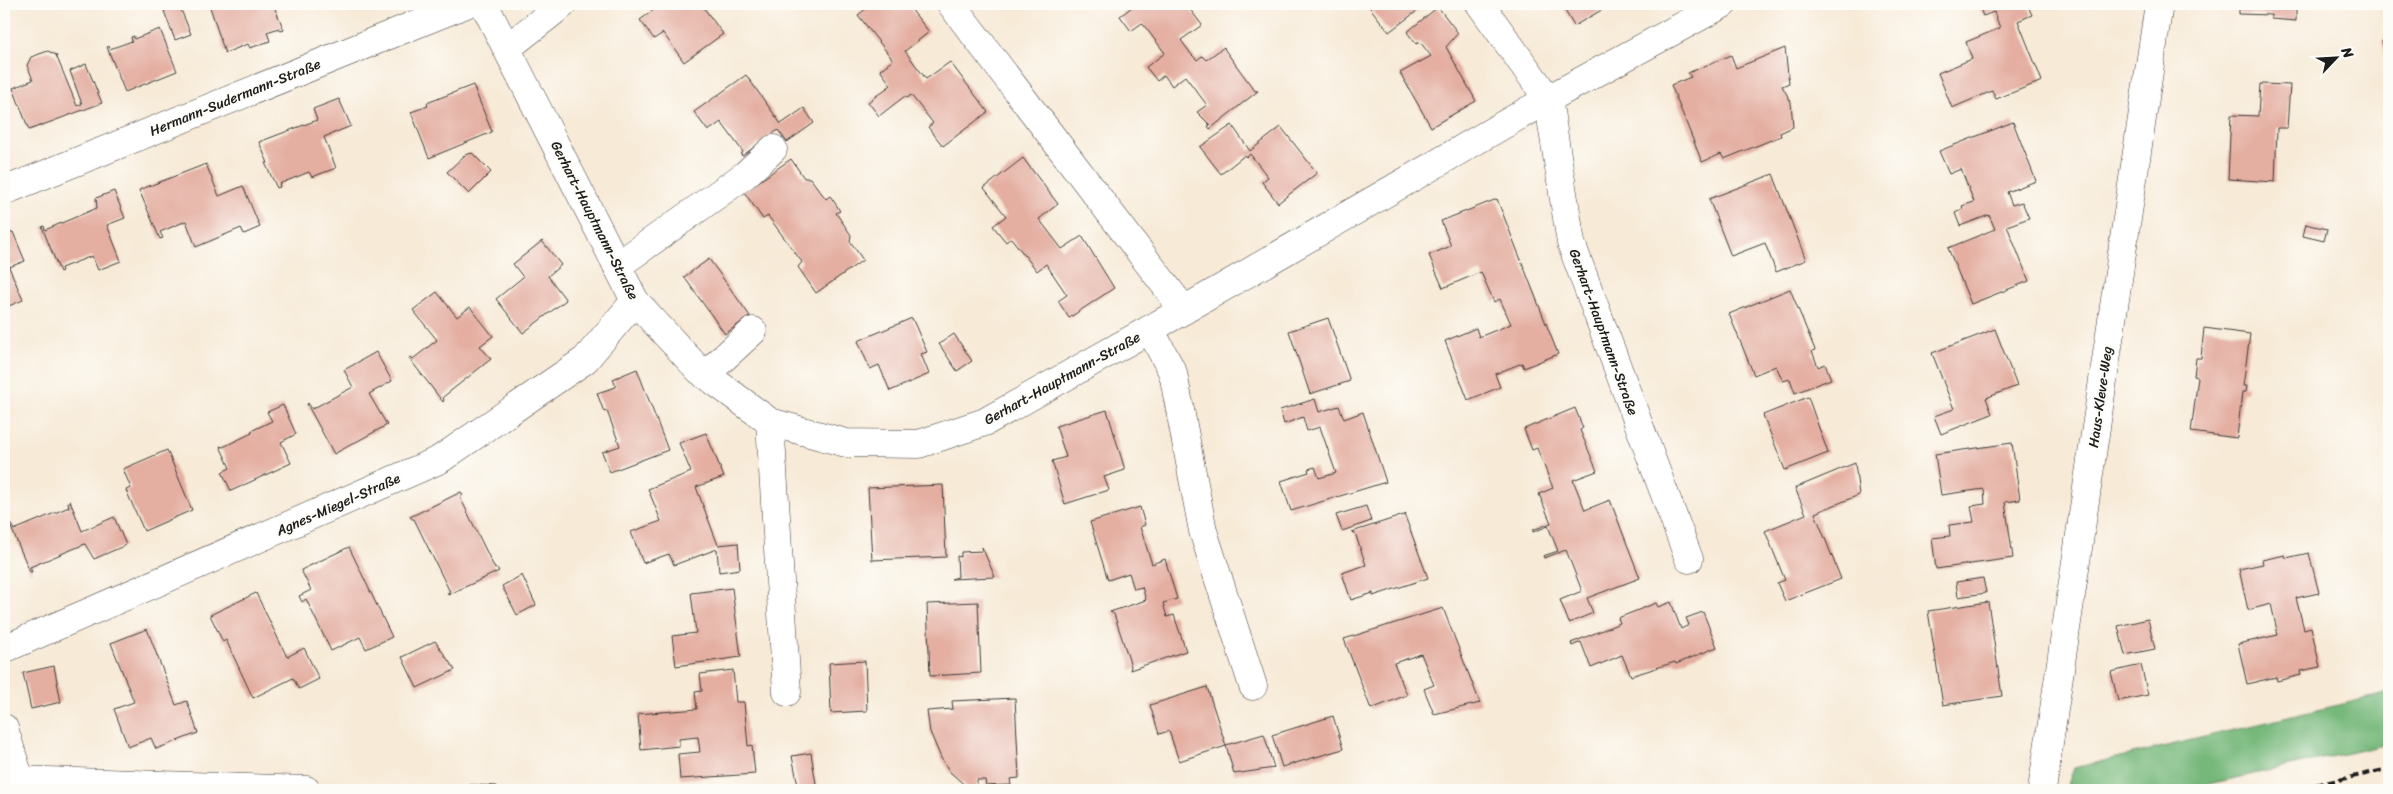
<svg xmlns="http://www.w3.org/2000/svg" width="2393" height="794" viewBox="0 0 2393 794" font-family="Sriracha,sans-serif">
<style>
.forest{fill:#76b87a;stroke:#496a4b}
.building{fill:#e4aea1}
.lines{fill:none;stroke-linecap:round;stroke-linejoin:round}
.minor-casing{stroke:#3d3b38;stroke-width:29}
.minor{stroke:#fff;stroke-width:28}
.rail{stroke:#1c1c1c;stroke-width:4;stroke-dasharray:8 4;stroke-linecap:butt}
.labels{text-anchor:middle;stroke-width:4;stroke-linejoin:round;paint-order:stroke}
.street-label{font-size:14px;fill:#1c1c1c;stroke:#fdfcf7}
</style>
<rect width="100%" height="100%" fill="#fdfcf7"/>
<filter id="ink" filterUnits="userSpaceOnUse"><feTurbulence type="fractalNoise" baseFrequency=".02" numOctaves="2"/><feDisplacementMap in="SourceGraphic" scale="10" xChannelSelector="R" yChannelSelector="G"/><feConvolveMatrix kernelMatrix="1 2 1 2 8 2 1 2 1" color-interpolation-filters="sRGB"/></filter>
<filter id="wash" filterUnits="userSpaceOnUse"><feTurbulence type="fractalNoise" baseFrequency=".0096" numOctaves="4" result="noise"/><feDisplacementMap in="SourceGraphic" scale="20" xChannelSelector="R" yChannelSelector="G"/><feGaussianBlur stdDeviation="1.12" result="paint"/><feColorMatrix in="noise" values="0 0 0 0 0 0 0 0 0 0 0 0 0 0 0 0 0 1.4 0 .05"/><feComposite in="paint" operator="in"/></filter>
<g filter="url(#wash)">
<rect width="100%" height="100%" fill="#f7ead7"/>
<polygon class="forest" points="2389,693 2389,744 2182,790 2066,790 2074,768"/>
<g id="blocks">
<g class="building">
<polygon points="209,4 273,4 284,30 281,31 279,28 267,32 270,41 250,48 248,44 225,53"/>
<polygon points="662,4 701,4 723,34 684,62 663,33 654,39 640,20"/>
<polygon points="872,4 907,4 929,32 905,51 926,79 950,62 988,112 943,146 928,127 933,123 911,95 907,98 905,96 879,116 868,102 891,85 880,70 893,60 858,15"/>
<polygon points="1136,4 1186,4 1202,25 1181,40 1191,54 1197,60 1202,56 1206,60 1224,47 1225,50 1255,91 1258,91 1210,129 1208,126 1210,125 1197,112 1207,105 1185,76 1172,86 1164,75 1157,81 1146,67 1165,53 1142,23 1131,31 1120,16"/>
<polygon points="1367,4 1424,4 1425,5 1389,32"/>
<polygon points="1561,4 1612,4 1574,26"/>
<polygon points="1978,4 2027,4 2032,15 2018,21 2042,81 1996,99 1992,91 1952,108 1938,73 1972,59 1966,42 2000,28 1994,12 1983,16"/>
<polygon points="2239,4 2296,4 2296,21 2271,19 2271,15 2239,14"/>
<polygon points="179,5 191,34 175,40 164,11"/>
<polygon points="1438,7 1458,33 1446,47 1476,101 1431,127 1400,73 1431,56 1420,42 1416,44 1407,32"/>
<polygon points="160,29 177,71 125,92 107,47 109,46 110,49 132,41 131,37 134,36 134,39"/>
<polygon points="2389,39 2389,67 2382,41"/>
<polygon points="1785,48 1789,83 1782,86 1791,102 1793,127 1780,133 1781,136 1724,159 1721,154 1702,162 1671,85 1691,77 1688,73 1731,55 1736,68"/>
<polygon points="48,51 56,55 77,106 82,104 70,71 86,64 102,103 29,130 13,88 33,80 27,65 31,57"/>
<polygon points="746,75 781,124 804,108 814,123 787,142 778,130 742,156 741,154 743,152 721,122 708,131 694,112"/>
<polygon points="2260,84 2290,85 2287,128 2277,128 2275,182 2228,179 2231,115 2258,116"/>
<polygon points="473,85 492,132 429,158 411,112 428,106 427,103"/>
<polygon points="339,99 351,126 324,137 336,168 312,177 309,172 279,184 280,187 277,188 265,163 268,163 259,142 317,120 313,109"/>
<polygon points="2013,122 2036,181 2007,192 2012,205 2022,202 2029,218 2007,226 2029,281 1971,304 1948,248 1995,229 1989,215 1960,226 1955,213 1963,209 1962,206 1974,202 1961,169 1949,174 1939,151"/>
<polygon points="1232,125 1250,151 1281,127 1317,173 1278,203 1262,182 1268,177 1250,154 1247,157 1245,155 1221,174 1200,147"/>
<polygon points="472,153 491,172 469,194 447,172 465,155"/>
<polygon points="1023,158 1058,204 1039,219 1062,249 1082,236 1114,288 1069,318 1058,301 1067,295 1046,264 1037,271 1011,238 1006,242 993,226 1006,216 984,188"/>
<polygon points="791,159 804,178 810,178 826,199 830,196 835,203 840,211 836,213 851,235 850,241 863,260 816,293 798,267 802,262 768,216 763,219 744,192"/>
<polygon points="206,164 219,196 243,186 260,227 244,234 241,228 196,247 186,221 160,232 163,238 160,239 139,190"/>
<polygon points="1773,174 1806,260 1776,272 1765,243 1731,256 1709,199"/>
<polygon points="114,191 125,218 107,225 121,261 98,270 92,256 61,268 62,271 60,272 42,227 44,226 45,230 97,208 96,198"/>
<polygon points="1497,199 1558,354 1524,368 1522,363 1495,374 1500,387 1468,400 1445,341 1476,328 1479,337 1511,324 1500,299 1494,302 1481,272 1443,288 1429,255 1451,246 1441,221"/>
<polygon points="2306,224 2327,229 2324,241 2303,236"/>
<polygon points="13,232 25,261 9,267 23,300 4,308 4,236"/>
<polygon points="542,241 561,265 548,276 566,300 523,333 496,299 523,277 513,264"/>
<polygon points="709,259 750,316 725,334 684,277"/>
<polygon points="1790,289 1815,350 1812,351 1818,367 1825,364 1831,379 1795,393 1790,379 1783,381 1776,366 1754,375 1729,314"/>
<polygon points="437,292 457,317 470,307 493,336 480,346 491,359 443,397 444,400 443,402 409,358 411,357 413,359 437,340 413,310"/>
<polygon points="912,318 927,352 921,354 929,374 890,391 879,365 870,369 858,341"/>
<polygon points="1328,318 1350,381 1310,394 1289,331"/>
<polygon points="2204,328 2250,334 2243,386 2247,386 2246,392 2242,392 2237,438 2191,432 2198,377 2194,376 2196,358 2201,358"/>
<polygon points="1995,329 2017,386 1986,398 1992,414 1941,434 1934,416 1954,409 1932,353"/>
<polygon points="954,334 972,361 957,371 939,344"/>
<polygon points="376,352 392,381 369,394 387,425 334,454 307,404 308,403 312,409 353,387 344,370"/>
<polygon points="637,369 668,450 610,472 602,452 620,446 607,411 604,412 597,393 616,387 613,379"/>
<polygon points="1808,397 1828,453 1785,470 1763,415"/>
<polygon points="1315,399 1319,412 1339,406 1344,419 1363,412 1386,482 1291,511 1281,481 1309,472 1308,469 1315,467 1319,478 1336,473 1320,427 1307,431 1303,417 1284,424 1280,410"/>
<polygon points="283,405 296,434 281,442 291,463 231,491 222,472 230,468 220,446 223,447 252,433 251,431 272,421 267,412"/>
<polygon points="1575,408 1583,428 1580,430 1597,471 1573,480 1585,510 1610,500 1640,578 1587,598 1593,613 1569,623 1560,600 1582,591 1566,550 1544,558 1543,556 1558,551 1548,526 1533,532 1533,530 1551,523 1539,494 1553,488 1537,448 1532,450 1524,429"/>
<polygon points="1107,410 1125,470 1104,477 1109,490 1065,504 1052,461 1066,457 1056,426"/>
<polygon points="706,433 724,477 696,487 718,545 738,543 740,569 719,572 717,549 674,565 669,554 643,563 631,532 661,521 648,489 691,472 679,443"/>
<polygon points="2012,443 2020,500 2005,502 2013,558 1936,569 1932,538 1950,536 1949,525 1974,522 1971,506 1985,504 1984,489 1941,495 1935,454"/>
<polygon points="167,450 192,510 144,531 126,490 131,488 123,469"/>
<polygon points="1855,463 1859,495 1815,513 1841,579 1785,601 1777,583 1785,580 1765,531 1806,514 1795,488"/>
<polygon points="943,485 946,557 872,560 868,488"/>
<polygon points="461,492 463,495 460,497 495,569 497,568 499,571 448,595 447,593 450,592 414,519 412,519 410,517"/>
<polygon points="70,501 82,531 114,517 126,545 94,559 85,544 30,567 32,572 30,572 10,525 12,525 14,530 69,507 68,502"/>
<polygon points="1366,506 1371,521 1342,531 1336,515"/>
<polygon points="1140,507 1145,525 1140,527 1152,564 1165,559 1177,599 1163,603 1167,617 1174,615 1186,651 1130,670 1131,666 1114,614 1110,612 1146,600 1142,587 1134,589 1129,573 1108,580 1090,522"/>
<polygon points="1407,514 1405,516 1428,578 1373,596 1373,593 1351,600 1342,573 1366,565 1355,533 1352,532"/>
<polygon points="349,547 392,637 366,649 360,637 331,651 306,599 302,602 299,596 311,590 301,570"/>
<polygon points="982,547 995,577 951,579 958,577 957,556 961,557 961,552 983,551"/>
<polygon points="2309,553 2319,593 2296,598 2304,629 2311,627 2320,667 2300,671 2301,675 2277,681 2276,677 2247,684 2238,644 2278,635 2271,604 2248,610 2239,569 2263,564 2262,560 2285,555 2286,558"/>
<polygon points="522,575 536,605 517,615 502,586"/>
<polygon points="1983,578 1986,593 1958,597 1956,582"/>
<polygon points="732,588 741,657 676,666 672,636 696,633 691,593"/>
<polygon points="256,593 287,657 304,648 319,679 299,689 293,678 253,698 226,640 223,642 210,615"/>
<polygon points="978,602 981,673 930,676 927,604"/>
<polygon points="1671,602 1681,629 1689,625 1686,618 1703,612 1717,647 1676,664 1675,662 1631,676 1622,655 1591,668 1581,642 1572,646 1571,643 1620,623 1618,618 1656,603 1658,607"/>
<polygon points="1988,602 2002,696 1943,705 1928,611"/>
<polygon points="1443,608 1480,703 1434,714 1424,689 1434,685 1421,654 1394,663 1407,695 1371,709 1344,639"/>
<polygon points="2148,619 2155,649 2125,655 2118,626"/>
<polygon points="147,629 176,705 187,701 198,733 156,749 151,738 128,747 114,709 134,702 111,643"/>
<polygon points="435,641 455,670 417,688 402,657"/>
<polygon points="865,661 867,711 831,713 829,663"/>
<polygon points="2141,665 2148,695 2118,701 2111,672"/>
<polygon points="54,666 61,702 31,709 23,673"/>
<polygon points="733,670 736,702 744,702 748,746 752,745 755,774 680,779 678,754 700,752 698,737 679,739 679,746 641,750 638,714 697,709 695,692 702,691 700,674"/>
<polygon points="1207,687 1226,746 1179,761 1169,731 1159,734 1150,705"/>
<polygon points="1015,698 1019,778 1010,779 1011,785 986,786 985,780 977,780 977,790 970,790 950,772 941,758 930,732 927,711 953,709 952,701"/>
<polygon points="1333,716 1343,749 1282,767 1272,735"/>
<polygon points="1264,734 1274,768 1234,774 1226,745"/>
<polygon points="811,753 817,790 799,790 792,756"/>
<polygon points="469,785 497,786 496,790 469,790"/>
</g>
</g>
</g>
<g filter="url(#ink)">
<use href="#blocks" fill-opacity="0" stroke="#3d3b38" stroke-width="1"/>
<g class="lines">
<defs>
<g id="minor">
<polyline points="484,4 635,301 699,370 770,422 846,443 919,444 985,422 1184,310 1548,99 1723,4"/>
<polyline points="951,4 1184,310"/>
<polyline points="1480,4 1548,99 1571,243 1689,559"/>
<polyline points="507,48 563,4"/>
<polyline points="4,191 466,4"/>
<polyline points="617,266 745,175 773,149"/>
<polyline points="1150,329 1173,373 1203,531 1253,686"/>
<polyline points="705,375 753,331"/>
<polyline points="770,422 787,692"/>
<polyline points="4,649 439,460 585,360 635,301"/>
<polyline points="4,728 23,790"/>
<polyline points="19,780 306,790"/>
<polyline points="2042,790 2159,4"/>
</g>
</defs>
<use href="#minor" class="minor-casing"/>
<use href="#minor" class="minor"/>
<polyline class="rail" points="2292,790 2389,769"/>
</g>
</g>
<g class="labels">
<g class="street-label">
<text transform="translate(235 97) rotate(-22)" y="5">Hermann-Sudermann-Straße</text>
<text transform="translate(595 220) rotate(63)" y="5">Gerhart-Hauptmann-Straße</text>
<text transform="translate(1604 332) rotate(70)" y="5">Gerhart-Hauptmann-Straße</text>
<text transform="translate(1062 378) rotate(-29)" y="5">Gerhart-Hauptmann-Straße</text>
<text transform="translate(2100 397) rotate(-82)" y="5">Haus-Kleve-Weg</text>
<text transform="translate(338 504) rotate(-24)" y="5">Agnes-Miegel-Straße</text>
</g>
</g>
<rect width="2393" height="794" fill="none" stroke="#fdfcf7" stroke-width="20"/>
<g transform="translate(2336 58) rotate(65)" stroke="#fdfcf7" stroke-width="4" paint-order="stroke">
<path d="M0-4L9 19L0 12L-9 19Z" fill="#1c1c1c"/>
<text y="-8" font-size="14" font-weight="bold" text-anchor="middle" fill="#1c1c1c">N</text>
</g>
</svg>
